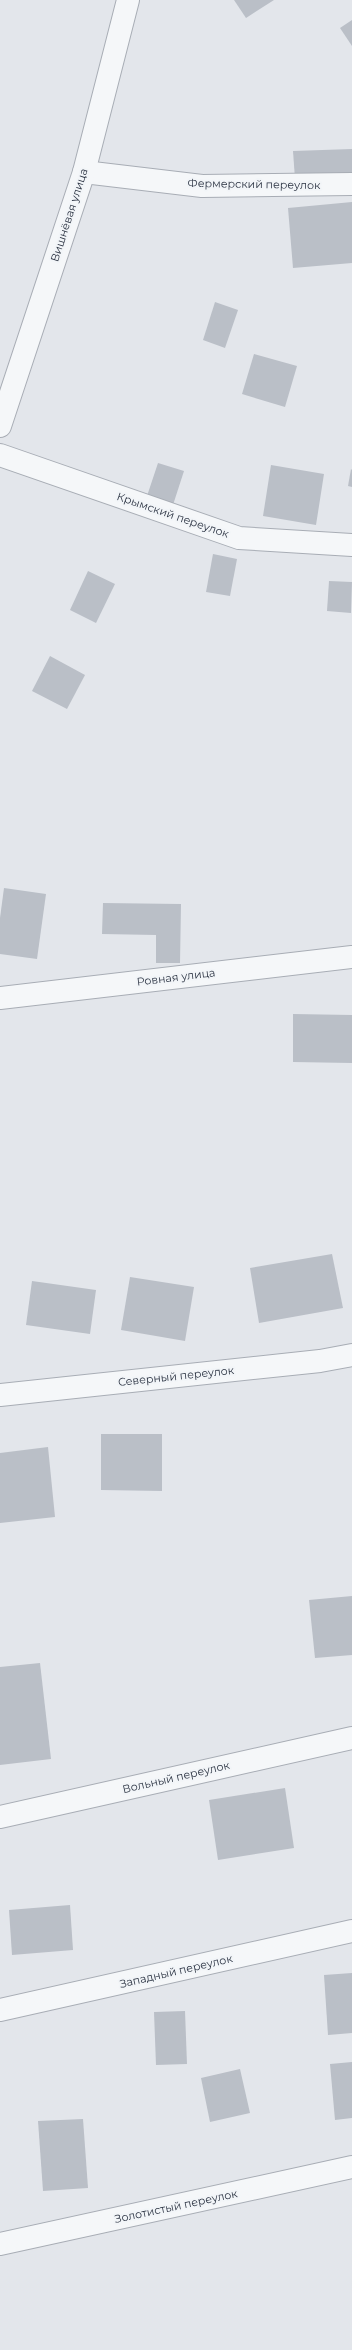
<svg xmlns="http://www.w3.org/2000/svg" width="352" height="2350" viewBox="0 0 352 2350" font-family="Montserrat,sans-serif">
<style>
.building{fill:#babfc7}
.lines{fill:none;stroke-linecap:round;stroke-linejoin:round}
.minor-casing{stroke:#a8adb5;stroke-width:24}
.minor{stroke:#f5f7f9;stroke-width:22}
.labels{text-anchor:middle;stroke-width:4;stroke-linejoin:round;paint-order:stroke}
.street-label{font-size:11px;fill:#2b3342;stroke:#f2f5f8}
</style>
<rect width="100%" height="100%" fill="#e3e6eb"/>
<g class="building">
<polygon points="234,0 274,0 246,18"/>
<polygon points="352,20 352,46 340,28"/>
<polygon points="352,149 352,176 295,179 293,151"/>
<polygon points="352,202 352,263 293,268 288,208"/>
<polygon points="215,302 238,310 225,348 203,340"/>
<polygon points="254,354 297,366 285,407 242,394"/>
<polygon points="158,463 184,471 172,508 146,499"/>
<polygon points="271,465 324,474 316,525 263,516"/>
<polygon points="351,469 352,470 352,487 348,486"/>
<polygon points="213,554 237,559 230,596 206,592"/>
<polygon points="88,571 115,584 96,623 70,610"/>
<polygon points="329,581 352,582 351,613 327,611"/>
<polygon points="50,656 85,675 67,709 32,691"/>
<polygon points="4,888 46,894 37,959 0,954 0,918"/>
<polygon points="103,903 181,904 180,963 156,963 156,935 102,934"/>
<polygon points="293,1014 352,1015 352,1063 293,1062"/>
<polygon points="332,1254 343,1308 259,1323 250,1268"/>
<polygon points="130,1277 194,1287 185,1341 121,1330"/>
<polygon points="32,1281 96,1290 90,1334 26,1325"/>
<polygon points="101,1434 162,1434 162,1491 101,1490"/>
<polygon points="48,1447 55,1517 0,1523 0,1453"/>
<polygon points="352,1596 352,1655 315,1658 309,1600"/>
<polygon points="40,1663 51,1759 0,1765 0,1667"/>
<polygon points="285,1788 294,1848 218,1860 209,1800"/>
<polygon points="70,1905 73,1950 12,1955 9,1910"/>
<polygon points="352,1973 352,2033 328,2035 324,1975"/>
<polygon points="185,2011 187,2064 156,2065 154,2012"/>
<polygon points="352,2062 352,2118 335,2120 330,2064"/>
<polygon points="240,2069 250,2113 210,2122 201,2078"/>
<polygon points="83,2119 88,2188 43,2191 38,2121"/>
</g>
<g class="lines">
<defs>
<g id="minor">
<polyline points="84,172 202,186 352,184"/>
<polyline points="0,426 84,172 128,0"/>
<polyline points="0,455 239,538 352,545"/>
<polyline points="0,998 352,957"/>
<polyline points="0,1395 320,1361 352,1355"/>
<polyline points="0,1817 352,1738"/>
<polyline points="0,2010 352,1931"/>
<polyline points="0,2244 352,2167"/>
</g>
</defs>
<use href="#minor" class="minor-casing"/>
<use href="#minor" class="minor"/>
</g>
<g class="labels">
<g class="street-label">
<text transform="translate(254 184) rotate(1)" y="4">Фермерский переулок</text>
<text transform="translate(69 215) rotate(-72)" y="4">Вишнёвая улица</text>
<text transform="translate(173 515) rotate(19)" y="4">Крымский переулок</text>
<text transform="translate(176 977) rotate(-7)" y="4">Ровная улица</text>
<text transform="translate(176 1376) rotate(-6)" y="4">Северный переулок</text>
<text transform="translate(176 1777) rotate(-13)" y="4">Вольный переулок</text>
<text transform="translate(176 1971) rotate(-13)" y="4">Западный переулок</text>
<text transform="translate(176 2206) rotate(-12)" y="4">Золотистый переулок</text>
</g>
</g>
</svg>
